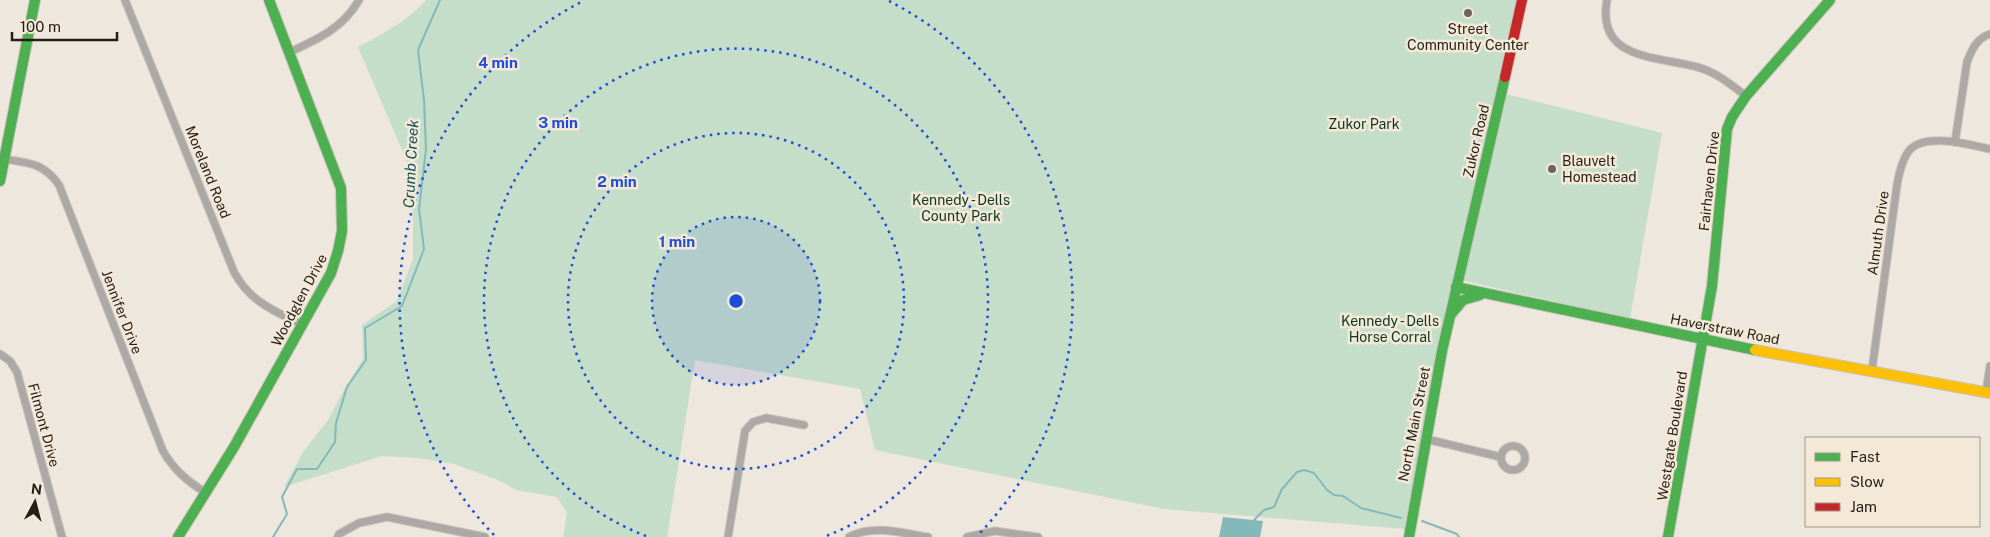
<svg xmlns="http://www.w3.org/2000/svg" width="1990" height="537" viewBox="0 0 1990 537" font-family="'Public Sans',sans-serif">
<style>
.green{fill:#c5dec9}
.water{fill:#83b9bb}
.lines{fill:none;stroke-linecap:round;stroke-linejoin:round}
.stream{stroke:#83b9bb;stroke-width:2}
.street-casing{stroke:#c8c2bb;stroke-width:9}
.fast-casing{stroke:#c8c2bb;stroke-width:12}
.slow-casing{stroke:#c8c2bb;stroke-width:12}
.jam-casing{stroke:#c8c2bb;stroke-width:12}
.street{stroke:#aca8a6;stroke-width:7}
.fast{stroke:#4caf50;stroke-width:10}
.slow{stroke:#ffc107;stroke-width:10}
.jam{stroke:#c62828;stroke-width:10}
.ring{fill:none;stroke:#1d4ed8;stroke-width:2.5;stroke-dasharray:2.5 5}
.poi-dot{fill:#69645d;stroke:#f4e8d7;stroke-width:2}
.labels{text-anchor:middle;stroke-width:5;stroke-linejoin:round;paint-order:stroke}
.poi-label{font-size:14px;fill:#221e18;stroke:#f4e8d7}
.park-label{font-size:14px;fill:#063822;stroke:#f4e8d7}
.street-label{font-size:14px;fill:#221e18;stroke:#f4e8d7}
.water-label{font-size:15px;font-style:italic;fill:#0e555b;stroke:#f4e8d7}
.centre{fill:#1d4ed8;stroke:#f4e8d7;stroke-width:2.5}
.ring-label{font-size:15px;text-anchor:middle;font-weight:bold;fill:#1d4ed8;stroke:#f4e8d7;stroke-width:5;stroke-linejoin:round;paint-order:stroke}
</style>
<rect width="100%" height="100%" fill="#eee7dd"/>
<g class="green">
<path d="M426 0H1519L1458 271 1405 529 1164 509 875 450 860 389 695 360 667 537H563L567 513 557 497 516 490 498 480 454 464 417 458 382 456 284 487 303 452 328 420 346 386 363 359 362 325 397 301 413 259V219L411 171 358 47C383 34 407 21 426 0Z"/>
<polygon points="1502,93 1662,133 1630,319 1461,280"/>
</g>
<polygon class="water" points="1223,517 1263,521 1260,537 1219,537"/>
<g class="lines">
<g class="stream">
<polyline points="1254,520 1264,510 1274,507 1282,489 1297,472 1304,470 1314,473 1327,490 1334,495 1343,496 1361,508 1401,518"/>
<polyline points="1422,521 1457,534 1459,537"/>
<polyline points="273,537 287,514 282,497 297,469 317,469 335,442 336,423 347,387 366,360 365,328 402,306 424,249 419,209 426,149 424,100 418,50 440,0"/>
</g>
<defs>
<g id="street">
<path d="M125 0 234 272C250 302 273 310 302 325"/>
<path d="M1607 0C1596 60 1656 56 1697 67 1716 72 1730 84 1746 96"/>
<path d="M290 52C318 39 343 28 359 0"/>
<path d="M1955 142 1967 62C1972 49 1977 38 1990 34"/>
<path d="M4 159C29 163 44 163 59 185L163 451C174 470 187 481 206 493"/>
<polyline points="0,354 10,361 17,372 62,537"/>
<path d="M1872 370 1897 185C1899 173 1902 161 1908 152 1923 131 1970 145 1990 149"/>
<polyline points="1986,392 1990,366"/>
<polyline points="1426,439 1501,457"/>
<circle cx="1513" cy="458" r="12"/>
<polyline points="338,537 339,534 359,523 387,517 485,537"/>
<polyline points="728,537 745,431 753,422 766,418 804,425"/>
<path d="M849 537C873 524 902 533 928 537"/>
<polyline points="967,537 995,531 1038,537"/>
</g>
<g id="fast">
<polyline points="0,181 35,0"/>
<polyline points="1456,287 1755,350"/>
<polyline points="1452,313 1463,300 1480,295"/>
<polyline points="178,537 234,447 331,273 338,251 342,231 341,188 269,0"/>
<polyline points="1409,537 1442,351 1505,77"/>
<polyline points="1668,537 1712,286 1727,129 1732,117 1746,96 1830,0"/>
</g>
<polyline id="slow" points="1755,350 1990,393"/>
<polyline id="jam" points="1505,77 1522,0"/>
</defs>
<use href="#street" class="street-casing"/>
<use href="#fast" class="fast-casing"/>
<use href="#slow" class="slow-casing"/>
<use href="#jam" class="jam-casing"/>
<use href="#street" class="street"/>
<use href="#fast" class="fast"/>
<use href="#slow" class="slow"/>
<use href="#jam" class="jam"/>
</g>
<circle cx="736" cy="301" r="84" fill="#1d4ed8" fill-opacity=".12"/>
<g class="ring">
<circle cx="736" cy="301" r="84"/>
<circle cx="736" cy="301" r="168"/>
<path d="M646 536A252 252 0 1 1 826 536"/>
<path d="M494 535A337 337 0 0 1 583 1M889 1A337 337 0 0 1 978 535"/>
</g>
<g class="poi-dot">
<circle cx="1468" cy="13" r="5"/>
<circle cx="1552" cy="169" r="5"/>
</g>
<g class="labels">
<g class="poi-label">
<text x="1468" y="34">Street<tspan x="1468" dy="16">Community Center</tspan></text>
<text x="1562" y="166" text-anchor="start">Blauvelt<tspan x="1562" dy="16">Homestead</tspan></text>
</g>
<g class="park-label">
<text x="1364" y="129">Zukor Park</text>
<text x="961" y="205">Kennedy - Dells<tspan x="961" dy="16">County Park</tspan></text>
<text x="1390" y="326">Kennedy - Dells<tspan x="1390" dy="16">Horse Corral</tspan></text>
</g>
<g class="street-label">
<text transform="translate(1476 141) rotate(-77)" y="5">Zukor Road</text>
<text transform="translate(208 172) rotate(68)" y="5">Moreland Road</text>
<text transform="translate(1709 181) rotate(-84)" y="5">Fairhaven Drive</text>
<text transform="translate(1878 233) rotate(-82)" y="5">Almuth Drive</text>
<text transform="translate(299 300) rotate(-62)" y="5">Woodglen Drive</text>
<text transform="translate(122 312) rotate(69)" y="5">Jennifer Drive</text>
<text transform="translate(1725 329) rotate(11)" y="5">Haverstraw Road</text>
<text transform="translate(1414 424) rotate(-79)" y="5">North Main Street</text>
<text transform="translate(44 425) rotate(75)" y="5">Filmont Drive</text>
<text transform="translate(1672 436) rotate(-81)" y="5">Westgate Boulevard</text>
</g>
<g class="water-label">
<text transform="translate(411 164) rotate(-87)" y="5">Crumb Creek</text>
</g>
</g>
<circle cx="736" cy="301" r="8" class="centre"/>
<g class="ring-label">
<text x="498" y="68">4 min</text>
<text x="558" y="128">3 min</text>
<text x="617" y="187">2 min</text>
<text x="677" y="247">1 min</text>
</g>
<rect x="1805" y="437" width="175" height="90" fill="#f4e8d7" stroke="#a0978b"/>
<rect x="1815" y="453" width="25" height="8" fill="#4caf50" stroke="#a0978b"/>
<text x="1850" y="462" font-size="15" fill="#221e18">Fast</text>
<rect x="1815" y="478" width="25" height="8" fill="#ffc107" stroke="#a0978b"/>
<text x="1850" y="487" font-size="15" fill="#221e18">Slow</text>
<rect x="1815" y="503" width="25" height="8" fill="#c62828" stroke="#a0978b"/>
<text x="1850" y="512" font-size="15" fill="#221e18">Jam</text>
<g transform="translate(35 502) rotate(7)" stroke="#f4e8d7" stroke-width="4" paint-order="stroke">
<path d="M0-4L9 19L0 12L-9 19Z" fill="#221e18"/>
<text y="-8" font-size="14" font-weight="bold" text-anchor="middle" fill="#221e18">N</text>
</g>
<path d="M12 32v8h105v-8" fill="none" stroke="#221e18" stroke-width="2.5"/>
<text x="20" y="32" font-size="15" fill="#221e18" stroke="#f4e8d7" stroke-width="4" paint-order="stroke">100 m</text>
</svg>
